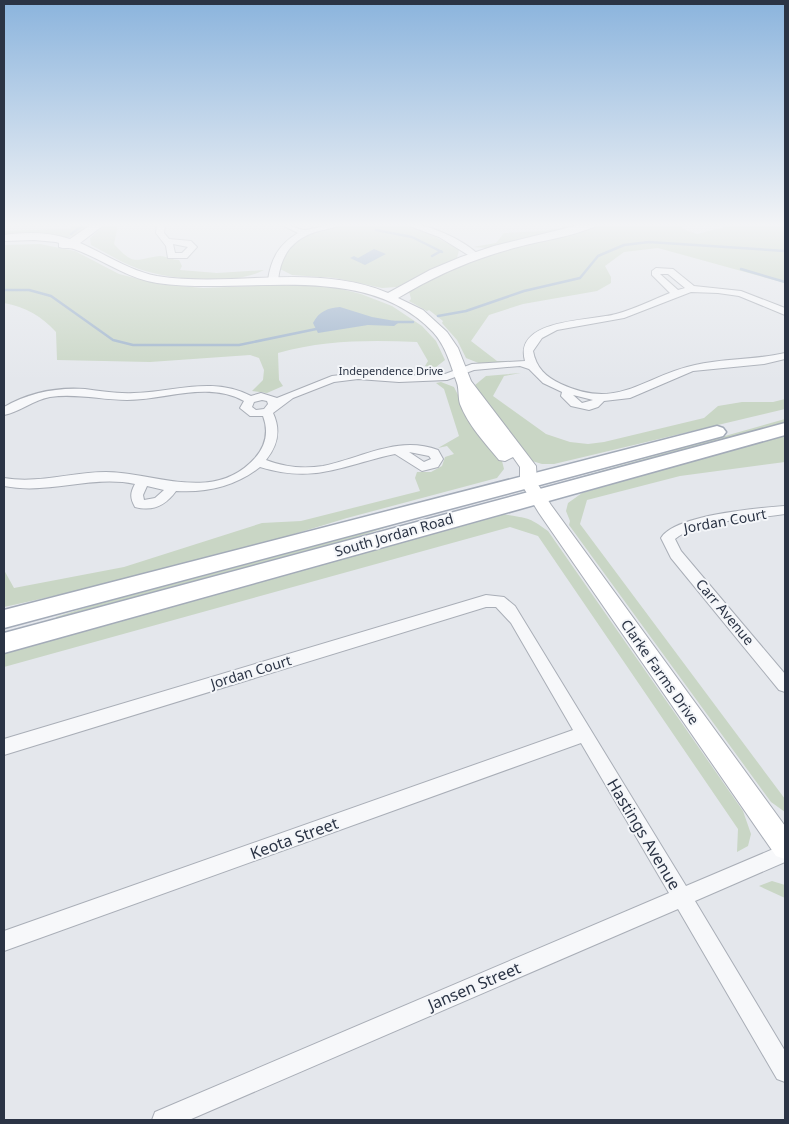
<svg xmlns="http://www.w3.org/2000/svg" width="789" height="1124" viewBox="0 0 789 1124" font-family="'Noto Sans',sans-serif">
<style>
.green{fill:#c9d6c5}
.water{fill:#9fb4cc}
.lines{fill:none;stroke-linecap:round;stroke-linejoin:round}
.stream{stroke:#9fb4cc;stroke-width:2.5}
.street-casing{stroke:#a9aeb7;stroke-width:2}
.secondary-casing{stroke:#a9aeb7;stroke-width:2}
.primary-casing{stroke:#a3abb8;stroke-width:3}
.street{fill:#f7f8fa;fill-rule:evenodd}
.secondary{fill:#fff;fill-rule:evenodd}
.primary{fill:#fff;fill-rule:evenodd}
.labels{text-anchor:middle;stroke-width:4;stroke-linejoin:round;paint-order:stroke}
.far-street-label{font-size:11px;fill:#2b3445;stroke:#f4f6f9}
.street-label{font-size:14px;fill:#2b3445;stroke:#f4f6f9}
.near-street-label{font-size:16px;fill:#2b3445;stroke:#f4f6f9}
</style>
<rect width="100%" height="100%" fill="#e4e7ec"/>
<g class="green">
<polygon points="77,224 93,224 80,235 63,238 4,237 4,231 69,229"/>
<path d="M106 224H118L114 244C135 267 134 259 160 256 166 256 173 260 179 260L182 266 180 270 217 273 264 270C235 286 171 280 139 269 122 263 107 253 91 245L90 238Z"/>
<path d="M351 224C393 220 424 228 459 250L457 258 397 287 382 288 335 278 292 275 280 269C284 237 325 228 351 224Z"/>
<polygon points="561,224 582,224 486,248 473,247 496,243 504,233 544,231 562,228"/>
<path d="M600 224H676L688 231 697 234 725 227 785 224V283L658 248 624 252 605 266 611 277V283L597 291 523 304 489 315 471 341 497 361H513L481 364 466 358 457 340 442 323 443 321 429 310 427 311 409 301 411 299 409 291C441 272 476 257 511 248 541 241 573 238 600 224Z"/>
<path d="M40 244 75 251 119 274 159 284 203 288 303 284 333 287 361 294 392 306 422 326 436 341 445 360 436 367 425 366 428 361 417 342C369 340 324 340 278 353L279 380 283 386 267 393 252 391 263 380 264 370 259 358 250 355 150 362 57 360 56 332C41 316 26 307 4 303V245Z"/>
<polygon points="521,373 504,376 493,396 546,434 570,442 588,444 604,442 704,418 718,406 742,402 773,402 785,399 785,409 554,464 542,464 532,461 486,404 475,385 486,376"/>
<polygon points="441,382 454,387 463,405 502,461 504,469 497,478 347,518 229,554 99,586 4,607 4,570 14,588 124,567 262,523 301,521 420,491 415,478 417,472 431,472 442,466 445,457 454,454 447,446 438,448 459,436 444,389 436,383"/>
<polygon points="785,419 785,424 569,480"/>
<polygon points="785,434 785,462 680,476 587,500 580,524 785,799 785,812 771,802 569,525 570,521 566,511 568,503 582,493"/>
<polygon points="436,511 354,538 57,621 56,617 153,586"/>
<path d="M503 514C527 519 526 515 548 531L743 811 751 834 748 846 737 852 738 829 538 536 510 527 4 667V650Z"/>
<polygon points="772,881 785,885 785,898 759,886"/>
</g>
<g class="water">
<polygon points="374,249 386,254 365,265 350,258 354,256 358,258"/>
<path d="M340 307 372 317 395 321 398 323 394 326 368 325 318 333 313 323C319 311 328 308 340 307Z"/>
</g>
<g class="lines">
<g class="stream">
<polyline points="376,230 412,237 442,252"/>
<polyline points="71,234 85,224"/>
<polyline points="432,256 441,251"/>
<polyline points="741,269 785,282"/>
<polyline points="4,290 29,290 51,296 113,340 133,345 239,345 321,328"/>
<polyline points="438,316 466,311 524,291 580,278 598,256 624,245 649,242 785,251"/>
<polyline points="393,322 413,322"/>
</g>
<defs>
<g id="street">
<path d="M157 224H165L164 233 169 239 191 241 197 247 187 258H168L166 246 156 233ZM173 244 188 247 182 253H175Z"/>
<path d="M280 224C290 223 295 229 304 230 311 230 328 223 341 224 335 228 326 229 319 231 293 238 281 254 278 280L273 283 268 280C271 259 279 244 298 233Z"/>
<path d="M404 224C426 222 464 240 480 256L473 258 439 237Z"/>
<path d="M656 268 673 269 694 286 741 291 785 308V315L739 296 718 293 691 292 624 318 557 330 542 338 533 351C536 368 546 377 561 384 619 411 643 376 695 365 725 358 755 360 785 353V359L764 364 693 371 630 398 604 401 598 407 589 410 571 406 561 396 562 392 543 383 529 369 520 366 474 370 447 380 399 382 358 379 334 382 293 398 273 413C281 430 278 445 266 460 284 467 304 469 323 466 362 458 398 435 438 450L443 459 438 467 422 471 395 454C343 465 315 484 260 467 236 486 207 493 176 491 166 505 153 512 135 507 130 498 130 493 135 484 91 475 48 495 4 486V478C39 484 71 472 106 472 154 472 214 504 255 458 266 445 269 432 263 416H250L240 408 244 401C207 381 166 400 127 400 101 400 76 393 50 397 33 400 20 412 4 415V407C28 393 57 387 85 389 101 391 118 394 134 393 174 392 213 376 251 396L261 393 277 398 332 376 358 373 399 376 445 374 472 364 525 361C513 318 592 321 616 314 635 309 652 300 670 293L652 275V271ZM660 274H668L685 288 678 290ZM573 395 593 400 582 403ZM262 400 267 401 268 404 264 409 256 410 252 407 254 402ZM409 452 429 456 431 459 424 462ZM147 486 164 490 155 498 144 500 143 495Z"/>
<path d="M785 506V514C755 519 699 519 675 539L681 551 785 674V692L779 690 671 558 661 538C674 515 759 508 785 506Z"/>
<polygon points="486,595 504,597 515,606 686,886 785,844 785,862 695,901 785,1051 785,1082 777,1079 678,909 189,1120 152,1120 155,1112 669,893 581,743 4,951 4,931 573,730 511,623 496,607 486,607 4,755 4,739"/>
</g>
<path id="secondary" d="M92 224H105L80 243C105 254 130 271 157 276 233 288 315 262 388 293L430 270 461 257 494 246 583 224H597L596 226C571 237 544 240 518 247 475 258 436 275 398 298L423 310 447 332 458 348 471 381 536 466 537 483 551 505 785 826V859L776 856 539 513 520 482V467L513 457 505 461 499 460C485 443 468 425 460 404 458 397 459 388 457 383 451 366 446 346 433 332 364 259 245 296 157 283 126 278 102 259 74 249 69 247 64 249 59 247V243L56 242 34 240 4 241V235C26 232 48 232 70 239Z"/>
<g id="primary">
<polygon points="785,423 785,435 4,653 4,633"/>
<polygon points="717,426 723,428 726,432 723,436 4,628 4,610"/>
</g>
</defs>
<use href="#street" class="street-casing"/>
<use href="#secondary" class="secondary-casing"/>
<use href="#primary" class="primary-casing"/>
<use href="#street" class="street"/>
<use href="#secondary" class="secondary"/>
<use href="#primary" class="primary"/>
</g>
<linearGradient id="sky" x2="0" y2="1"><stop stop-color="#8bb4dd"/><stop offset="0.59" stop-color="#f3f4f6"/><stop offset="1" stop-color="#f3f4f6" stop-opacity="0"/></linearGradient>
<rect width="789" height="381" fill="url(#sky)"/>
<g class="labels">
<g class="far-street-label">
<text x="391" y="375">Independence Drive</text>
</g>
<g class="street-label">
<text transform="translate(725 521) rotate(-10)" y="5">Jordan Court</text>
<text transform="translate(394 535) rotate(-16)" y="5">South Jordan Road</text>
<text transform="translate(725 612) rotate(50)" y="5">Carr Avenue</text>
<text transform="translate(251 672) rotate(-17)" y="5">Jordan Court</text>
<text transform="translate(660 672) rotate(55)" y="5">Clarke Farms Drive</text>
</g>
<g class="near-street-label">
<text transform="translate(644 834) rotate(59)" y="6">Hastings Avenue</text>
<text transform="translate(294 838) rotate(-20)" y="6">Keota Street</text>
<text transform="translate(474 986) rotate(-23)" y="6">Jansen Street</text>
</g>
</g>
<rect width="789" height="1124" fill="none" stroke="#2b3445" stroke-width="10"/>
</svg>
